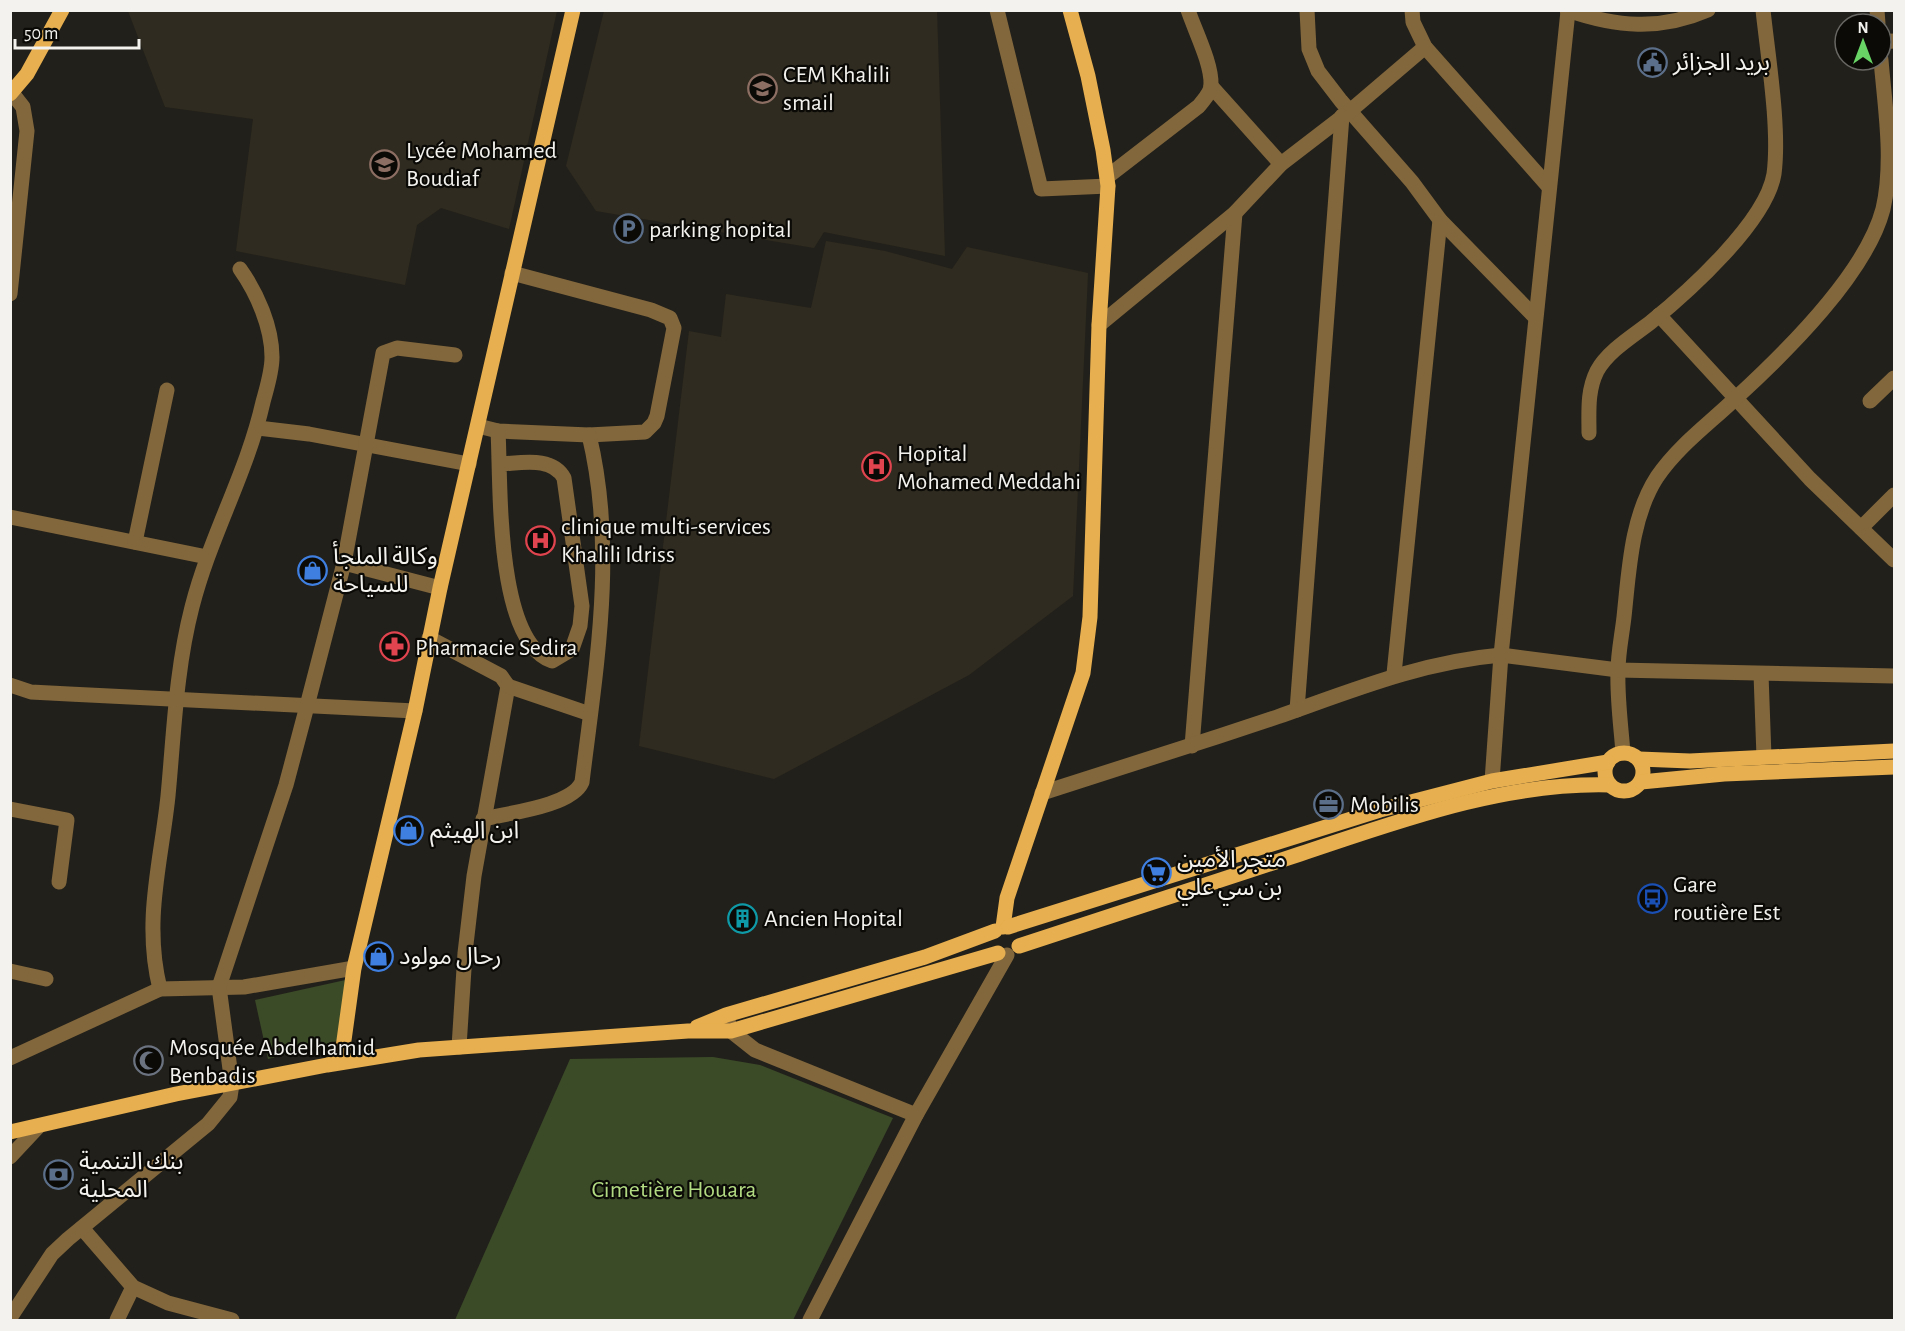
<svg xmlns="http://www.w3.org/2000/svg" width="1905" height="1331" viewBox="0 0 1905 1331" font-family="'Alegreya Sans','Noto Sans Arabic',sans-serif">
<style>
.built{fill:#2f2b20}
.green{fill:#3b4b28}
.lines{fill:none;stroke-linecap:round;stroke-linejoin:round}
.minor{stroke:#82673d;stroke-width:15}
.major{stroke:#e7af4f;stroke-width:15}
.labels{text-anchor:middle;stroke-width:4.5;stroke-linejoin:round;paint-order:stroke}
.poi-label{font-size:24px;fill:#f3f2ee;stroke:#0b0a07;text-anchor:start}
.park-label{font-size:24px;fill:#b1da82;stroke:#0b0a07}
</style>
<rect width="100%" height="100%" fill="#22201a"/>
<g class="built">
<polygon points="128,11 557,11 509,229 441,208 417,225 405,285 236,251 253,119 165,107"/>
<polygon points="604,11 937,11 945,256 824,232 814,248 596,211 566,166"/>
<polygon points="826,241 885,251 952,269 967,247 1088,273 1073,596 969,675 774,779 639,746 689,331 721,337 726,294 811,308"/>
</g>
<g class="green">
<polygon points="350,979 341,1040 268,1059 255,1000"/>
<polygon points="713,1057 760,1065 893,1118 793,1320 455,1320 570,1059"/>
</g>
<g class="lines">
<g class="minor">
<polyline points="997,10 1041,189 1108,186"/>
<polyline points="1307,10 1309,49 1318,71 1341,101 1412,182 1440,220 1535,317"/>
<polyline points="1412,10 1413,22 1425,47 1549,187"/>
<path d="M1567 10C1616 27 1660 31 1708 10"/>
<polyline points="1877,10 1878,24"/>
<polyline points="1881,42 1894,41"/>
<polyline points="1211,86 1281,164"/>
<path d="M1107 177 1199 106C1204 99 1211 93 1211 85 1212 64 1195 31 1188 10"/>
<polyline points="10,294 27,131 23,107 12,93"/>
<polyline points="1659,315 1810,479 1894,560"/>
<polyline points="1099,325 1235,213 1281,164 1350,111 1425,47"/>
<polyline points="1870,401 1894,378"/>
<polyline points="478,426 498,431 589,435 645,432 654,423 657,416 674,328 670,318 651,310 512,273"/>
<polyline points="258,428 309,434 469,464"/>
<path d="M498 431C501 484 495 641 552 661L572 649 580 626 582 606 564 478C552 456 522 463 500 464"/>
<path d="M1589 433C1589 412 1587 391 1597 371 1608 351 1633 336 1651 322 1688 292 1766 222 1774 174 1780 129 1768 57 1763 10"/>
<polyline points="10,517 207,557"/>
<polyline points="1861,528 1894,495"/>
<polyline points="135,542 167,390"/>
<polyline points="344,563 440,588"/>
<polyline points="429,638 501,676 508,686 474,876 465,953 459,1047"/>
<polyline points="1394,674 1440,220"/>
<polyline points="1761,674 1764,757"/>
<polyline points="10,685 31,692 69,694 415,711"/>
<polyline points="508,686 590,714"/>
<polyline points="1297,710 1342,116"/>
<polyline points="1192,746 1235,213"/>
<path d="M1623 753C1621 726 1617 698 1618 671 1618 653 1622 635 1624 617 1629 571 1631 517 1657 477 1679 445 1709 424 1737 397 1786 352 1866 274 1883 209 1894 161 1885 108 1881 60"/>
<polyline points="1492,781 1501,655 1568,11"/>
<path d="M1042 793C1121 768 1199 743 1277 717 1351 691 1421 662 1501 655L1618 670 1894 676"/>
<polyline points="10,809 67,820 59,882"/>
<path d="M483 819C508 813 572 806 582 782 596 667 617 550 589 435"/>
<polyline points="10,971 46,979"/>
<path d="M160 989C143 921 161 863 168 796 174 732 176 669 192 607 210 536 247 473 263 402 267 387 272 372 272 357 272 327 257 293 240 269"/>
<polyline points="728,1021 731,1031 755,1050 916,1115"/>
<polyline points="10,1058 160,989 244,987 354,968"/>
<polyline points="10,1157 39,1126"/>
<polyline points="82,1228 133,1287 168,1303 232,1320"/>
<polyline points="10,1318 52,1254 68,1239 208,1124 230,1097 232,1084 219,987 286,785 307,706 344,563 383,353 397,348 455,355"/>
<polyline points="117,1320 133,1287"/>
<polyline points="810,1320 916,1115 1007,955"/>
</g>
<g class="major">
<polyline points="10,94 27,74 62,10"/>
<circle cx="1624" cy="772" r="19"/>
<polyline points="1639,759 1690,761 1894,751"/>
<polyline points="1641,782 1724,774 1894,767"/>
<polyline points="1003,927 1007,898 1083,673 1090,617 1099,325 1108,186 1103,150 1088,76 1070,10"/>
<polyline points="1008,927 1380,810 1492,781 1608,762"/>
<path d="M1019 946C1112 916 1206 885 1300 854 1399 821 1503 782 1610 785"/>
<polyline points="697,1027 726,1015 925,957 995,931"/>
<polyline points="341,1062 354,968 415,711 440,588 573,10"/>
<polyline points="10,1132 176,1094 327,1065 419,1050 688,1031 731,1031 998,953"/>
</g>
</g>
<defs>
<symbol id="civic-ring" viewBox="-11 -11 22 22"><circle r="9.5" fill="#0b0a07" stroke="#5c6f8a" stroke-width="1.5"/><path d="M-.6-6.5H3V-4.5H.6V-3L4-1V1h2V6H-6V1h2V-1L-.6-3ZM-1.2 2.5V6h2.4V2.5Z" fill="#5c6f8a"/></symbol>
<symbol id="school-ring" viewBox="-11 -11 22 22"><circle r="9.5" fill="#0b0a07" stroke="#8d6e63" stroke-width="1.5"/><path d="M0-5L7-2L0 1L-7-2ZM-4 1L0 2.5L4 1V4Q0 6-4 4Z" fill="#8d6e63"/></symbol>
<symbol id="parking-ring" viewBox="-11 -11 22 22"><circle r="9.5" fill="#0b0a07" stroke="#5c6f8a" stroke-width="1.5"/><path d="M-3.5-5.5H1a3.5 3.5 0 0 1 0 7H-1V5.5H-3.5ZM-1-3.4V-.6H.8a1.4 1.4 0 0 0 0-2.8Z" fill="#5c6f8a"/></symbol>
<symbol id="hospital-ring" viewBox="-11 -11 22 22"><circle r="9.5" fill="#0b0a07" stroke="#e0444e" stroke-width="1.5"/><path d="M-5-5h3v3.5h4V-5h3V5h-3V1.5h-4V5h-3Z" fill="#e0444e"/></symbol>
<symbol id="shop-ring" viewBox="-11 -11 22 22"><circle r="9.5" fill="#0b0a07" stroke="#3f7fe0" stroke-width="1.5"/><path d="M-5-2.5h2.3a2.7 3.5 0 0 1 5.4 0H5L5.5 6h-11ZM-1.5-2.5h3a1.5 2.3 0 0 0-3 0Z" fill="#3f7fe0"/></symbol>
<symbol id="pharmacy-ring" viewBox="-11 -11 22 22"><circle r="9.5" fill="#0b0a07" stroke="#e0444e" stroke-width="1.5"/><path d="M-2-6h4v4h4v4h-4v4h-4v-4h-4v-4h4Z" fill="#e0444e"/></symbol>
<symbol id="office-ring" viewBox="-11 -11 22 22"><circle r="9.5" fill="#0b0a07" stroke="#5c6f8a" stroke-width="1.5"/><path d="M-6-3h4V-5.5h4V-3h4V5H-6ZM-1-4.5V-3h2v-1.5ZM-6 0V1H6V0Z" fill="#5c6f8a"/></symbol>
<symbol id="supermarket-ring" viewBox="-11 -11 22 22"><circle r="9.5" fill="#0b0a07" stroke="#3f7fe0" stroke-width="1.5"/><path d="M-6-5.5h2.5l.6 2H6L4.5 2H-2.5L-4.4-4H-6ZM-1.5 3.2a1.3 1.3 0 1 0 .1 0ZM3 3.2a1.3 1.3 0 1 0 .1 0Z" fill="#3f7fe0"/></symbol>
<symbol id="bus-ring" viewBox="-11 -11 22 22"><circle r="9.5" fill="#0b0a07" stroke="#1a4fb4" stroke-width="1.5"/><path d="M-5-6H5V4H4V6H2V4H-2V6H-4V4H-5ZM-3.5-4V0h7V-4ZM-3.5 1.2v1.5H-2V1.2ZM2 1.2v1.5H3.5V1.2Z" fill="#1a4fb4"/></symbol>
<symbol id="building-ring" viewBox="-11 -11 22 22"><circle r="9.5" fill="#0b0a07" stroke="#0f9aa8" stroke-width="1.5"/><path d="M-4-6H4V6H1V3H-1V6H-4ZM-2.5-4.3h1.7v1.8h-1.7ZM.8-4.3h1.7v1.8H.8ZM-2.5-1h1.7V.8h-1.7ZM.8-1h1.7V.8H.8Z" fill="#0f9aa8"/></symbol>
<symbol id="mosque-ring" viewBox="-11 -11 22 22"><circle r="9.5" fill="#0b0a07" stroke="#6b7280" stroke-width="1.5"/><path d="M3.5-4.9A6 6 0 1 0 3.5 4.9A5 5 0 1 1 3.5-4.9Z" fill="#6b7280"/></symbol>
<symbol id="bank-ring" viewBox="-11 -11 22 22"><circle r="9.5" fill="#0b0a07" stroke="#5c6f8a" stroke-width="1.5"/><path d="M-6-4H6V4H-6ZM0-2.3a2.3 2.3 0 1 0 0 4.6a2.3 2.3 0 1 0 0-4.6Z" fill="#5c6f8a"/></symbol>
</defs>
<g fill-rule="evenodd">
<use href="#civic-ring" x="1636" y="46" width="33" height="33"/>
<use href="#school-ring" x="746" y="72" width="33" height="33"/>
<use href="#school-ring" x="368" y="148" width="33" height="33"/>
<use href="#parking-ring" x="612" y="212" width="33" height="33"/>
<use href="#hospital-ring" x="860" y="450" width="33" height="33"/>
<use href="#hospital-ring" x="524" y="524" width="33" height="33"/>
<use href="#shop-ring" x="296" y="554" width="33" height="33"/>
<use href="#pharmacy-ring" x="378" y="630" width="33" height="33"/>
<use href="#office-ring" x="1312" y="788" width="33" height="33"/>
<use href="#shop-ring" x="392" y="814" width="33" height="33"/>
<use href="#supermarket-ring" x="1140" y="856" width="33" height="33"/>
<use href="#bus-ring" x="1636" y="882" width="33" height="33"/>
<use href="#building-ring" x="726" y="902" width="33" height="33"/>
<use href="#shop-ring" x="362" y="940" width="33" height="33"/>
<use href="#mosque-ring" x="132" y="1044" width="33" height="33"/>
<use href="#bank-ring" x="42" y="1158" width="33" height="33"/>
</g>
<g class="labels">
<g class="poi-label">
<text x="1673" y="70">بريد الجزائر</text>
<text x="783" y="82">CEM Khalili<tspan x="783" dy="28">smail</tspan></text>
<text x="406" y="158">Lycée Mohamed<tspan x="406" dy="28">Boudiaf</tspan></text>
<text x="649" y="237">parking hopital</text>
<text x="897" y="461">Hopital<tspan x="897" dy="28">Mohamed Meddahi</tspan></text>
<text x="561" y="534">clinique multi-services<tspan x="561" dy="28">Khalili Idriss</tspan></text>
<text x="333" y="564">وكالة الملجأ<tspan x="333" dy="28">للسياحة</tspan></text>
<text x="415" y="655">Pharmacie Sedira</text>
<text x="1350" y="812">Mobilis</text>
<text x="430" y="838">ابن الهيثم</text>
<text x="1177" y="867">متجر الأمين<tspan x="1177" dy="28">بن سي علي</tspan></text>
<text x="1673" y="892">Gare<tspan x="1673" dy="28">routière Est</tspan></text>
<text x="764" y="926">Ancien Hopital</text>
<text x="399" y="964">رحال مولود</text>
<text x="169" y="1055">Mosquée Abdelhamid<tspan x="169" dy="28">Benbadis</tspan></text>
<text x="79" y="1169">بنك التنمية<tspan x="79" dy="28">المحلية</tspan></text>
</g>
<g class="park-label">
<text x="674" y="1197">Cimetière Houara</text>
</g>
</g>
<rect width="1905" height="1331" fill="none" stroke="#f3f2ee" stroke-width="24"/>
<g transform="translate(1863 42)"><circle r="28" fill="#0b0a07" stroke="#686763" stroke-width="1.5"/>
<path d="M0-4.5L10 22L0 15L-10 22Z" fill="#67d465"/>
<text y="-9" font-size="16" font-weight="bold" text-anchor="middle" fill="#f3f2ee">N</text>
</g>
<path d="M15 39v9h124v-9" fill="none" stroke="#f3f2ee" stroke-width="3"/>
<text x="24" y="39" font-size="18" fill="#f3f2ee" stroke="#0b0a07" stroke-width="4.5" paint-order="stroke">50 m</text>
</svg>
